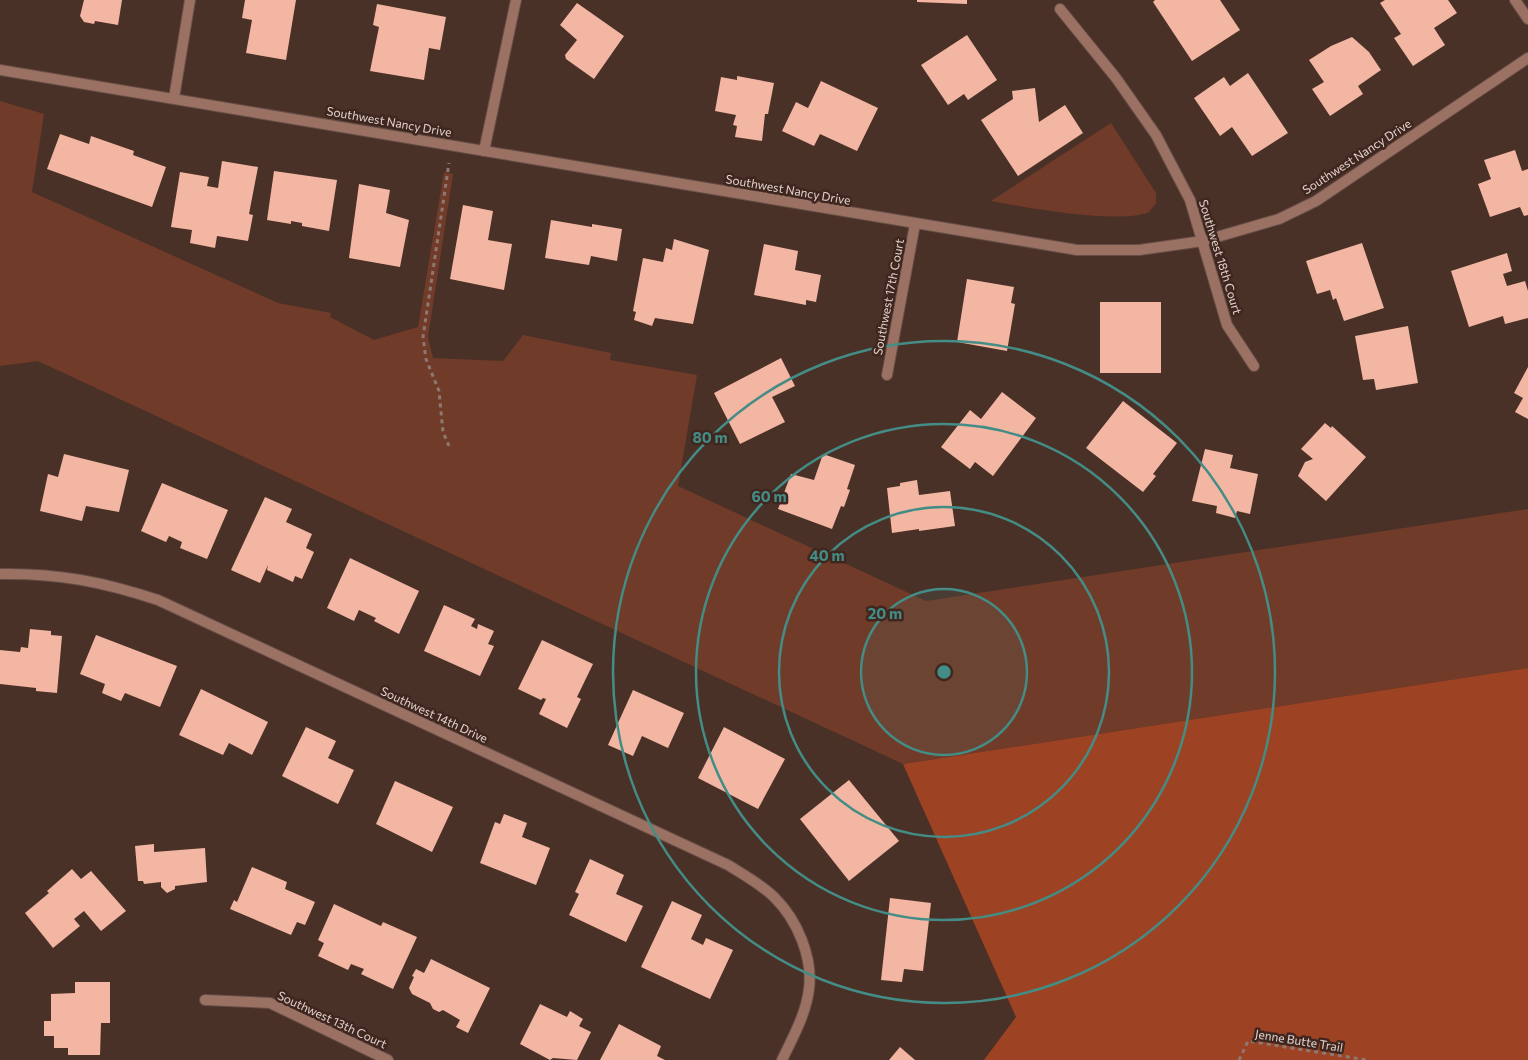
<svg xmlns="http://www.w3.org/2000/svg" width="1528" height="1060" viewBox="0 0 1528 1060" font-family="Commissioner,sans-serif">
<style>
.green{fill:#713b29}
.forest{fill:#9d4324}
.building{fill:#f3b6a2}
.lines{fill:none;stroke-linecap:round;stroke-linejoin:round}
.street-casing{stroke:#664e46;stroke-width:12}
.path{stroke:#8e7972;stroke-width:3;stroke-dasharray:4 4;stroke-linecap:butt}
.street{stroke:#9b7163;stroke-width:10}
.ring{fill:none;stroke:#448d86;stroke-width:2.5}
.labels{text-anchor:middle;stroke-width:5;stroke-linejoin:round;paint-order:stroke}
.street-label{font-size:12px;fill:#e3d2cd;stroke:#3f271f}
.centre{fill:#448d86;stroke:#3f271f;stroke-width:2.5}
.ring-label{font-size:15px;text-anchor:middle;font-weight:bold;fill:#448d86;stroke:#3f271f;stroke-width:5;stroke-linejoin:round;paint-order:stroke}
</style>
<rect width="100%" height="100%" fill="#4a3128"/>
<g class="green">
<polygon points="0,101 44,114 32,192 278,303 331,313 330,317 374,340 418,327 444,172 453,174 428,337 433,358 503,361 523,335 611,353 610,360 697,375 678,486 926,601 1528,509 1528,668 903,764 38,361 0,366"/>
<path d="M1111 123 1156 193V203L1149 212C1120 225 1024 207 991 201Z"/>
</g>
<polygon class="forest" points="1528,668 1528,1060 984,1060 1016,1017 903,764"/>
<g class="building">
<polygon points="84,0 122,0 118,25 95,21 94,24 84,22 80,16"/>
<polygon points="245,0 296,0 286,60 246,53 252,20 242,18"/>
<polygon points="917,0 967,0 967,4 917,2"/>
<polygon points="1155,0 1220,0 1240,30 1192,61 1153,2"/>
<polygon points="1385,0 1448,0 1457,13 1434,28 1445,45 1413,66 1394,38 1401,34 1380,3"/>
<polygon points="577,3 624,36 594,79 566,59 565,55 577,40 560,25"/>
<polygon points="377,4 446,17 440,50 429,48 424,80 370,71 379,27 373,25"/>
<polygon points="967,35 997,80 968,100 964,94 948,105 921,65"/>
<polygon points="1352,37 1369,52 1381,70 1358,86 1363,94 1330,116 1312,89 1324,82 1309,60 1331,46"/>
<polygon points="1248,73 1288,133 1252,156 1232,127 1220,136 1194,98 1224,77 1230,86"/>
<polygon points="737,76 774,83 768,114 765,114 762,141 735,137 737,126 733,125 736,115 715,111 721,77 737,80"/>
<polygon points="821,81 878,108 857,151 820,134 814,146 782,131 796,102 808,108"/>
<polygon points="1035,88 1039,122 1065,105 1083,133 1018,176 981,120 1013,99 1012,91"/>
<polygon points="60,134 89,144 91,136 134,151 133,155 166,167 152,207 47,169"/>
<polygon points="1515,150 1522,171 1528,169 1528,215 1524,216 1520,207 1490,217 1478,184 1491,179 1484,160"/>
<polygon points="222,161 258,167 249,214 253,215 248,241 217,236 215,248 190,243 192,230 171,227 180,172 209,177 207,186 218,188"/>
<polygon points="274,171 337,180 329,231 302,226 302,223 291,221 291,224 267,220"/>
<polygon points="359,184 390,190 386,213 409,220 400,267 349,258"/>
<polygon points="463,205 493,211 488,240 512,244 504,290 450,279"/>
<polygon points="551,220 592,227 592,224 622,229 617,261 591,256 589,265 545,258"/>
<polygon points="674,239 709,250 693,324 655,318 652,326 634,320 636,312 633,311 643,258 663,262 666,248 672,250"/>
<polygon points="1362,243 1384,308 1344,321 1336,298 1333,300 1330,290 1317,294 1306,261"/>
<polygon points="764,244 798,251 795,270 821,275 816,302 806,300 806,305 754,295"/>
<polygon points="1507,253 1512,271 1503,274 1507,286 1525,281 1528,291 1528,318 1505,324 1503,316 1469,327 1451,271"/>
<polygon points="967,279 1014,287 1011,303 1015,304 1007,351 957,342"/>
<rect x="1100" y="302" width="61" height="71"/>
<polygon points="1408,326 1418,383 1376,390 1374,379 1363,380 1355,336"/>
<polygon points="781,358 795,386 772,397 785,422 740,444 714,393"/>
<polygon points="1528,367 1528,419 1515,412 1523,398 1514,393"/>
<polygon points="1002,392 1036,418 993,476 975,462 970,469 941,447 970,410 981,419"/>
<polygon points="1123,401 1177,443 1153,474 1156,476 1143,492 1086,448"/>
<polygon points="1325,423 1331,428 1332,426 1366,457 1326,501 1298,476 1305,462 1313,459 1301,449"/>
<polygon points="1205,449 1233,455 1230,468 1258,474 1250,514 1237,511 1235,518 1216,513 1217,506 1192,501"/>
<polygon points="64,454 129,470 119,512 86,506 82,521 40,511 48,474 58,477"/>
<polygon points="823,454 855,465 847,489 850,490 844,507 841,506 832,529 778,509 791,474 814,480"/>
<polygon points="917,480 919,495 950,491 955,526 919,531 919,529 892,533 887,488 900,486 900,483"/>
<polygon points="162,483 228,510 207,559 180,548 182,542 169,536 166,542 141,531"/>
<polygon points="265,497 292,509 286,522 312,534 306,548 314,552 302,579 295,576 293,582 267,570 268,565 260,583 231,570"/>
<polygon points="350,558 419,591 399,634 374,621 376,618 359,610 354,621 327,608"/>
<polygon points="444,605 475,619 471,626 477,629 478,624 494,631 488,644 494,646 480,676 424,651"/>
<polygon points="30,629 51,631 51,635 62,636 57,693 36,691 36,688 0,684 0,650 20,652 21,647 28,648"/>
<polygon points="96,635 177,666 160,707 125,693 121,701 102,693 105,684 80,674"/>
<polygon points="542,640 593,664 577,697 581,699 567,728 539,714 546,699 543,698 541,700 518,689"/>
<polygon points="201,689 268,722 252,755 229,743 223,755 179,735"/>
<polygon points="633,690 684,713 668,748 642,736 633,756 608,745"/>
<polygon points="306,727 336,741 328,758 354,770 338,804 282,776"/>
<polygon points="724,727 785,759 758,809 698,778"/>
<polygon points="849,780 899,841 849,881 800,819"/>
<polygon points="395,781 453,807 432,852 376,824"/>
<polygon points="504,814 527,823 522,837 550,848 536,885 480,863 495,822 500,824"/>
<polygon points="154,844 154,852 205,848 207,882 175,886 175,889 167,893 161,887 161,882 144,884 143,881 138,881 135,846"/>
<polygon points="590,859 624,875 616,894 643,906 626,942 569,915 579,894 575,892"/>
<polygon points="252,867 287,882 285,889 315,902 305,925 297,922 291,935 230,909 234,900 237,902"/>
<polygon points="72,869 81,879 91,871 126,911 101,931 84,911 74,919 80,926 53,948 25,913 49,893 47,891"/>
<polygon points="890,898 931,903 923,971 904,969 902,982 881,980"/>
<polygon points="672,901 702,915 691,939 703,945 706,938 733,950 710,999 641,967"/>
<polygon points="334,904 381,926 383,922 417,937 393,989 361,974 364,969 351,964 348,970 318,956 324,943 318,940"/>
<polygon points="431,959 490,988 468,1033 456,1027 460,1020 443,1010 439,1012 433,1009 430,1003 412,994 409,988 414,977 412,976 416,969 424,973"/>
<polygon points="75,982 110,982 110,1023 101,1023 100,1055 68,1055 68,1048 54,1048 54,1036 44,1036 44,1021 51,1021 51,994 75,993"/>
<polygon points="540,1004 567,1017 570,1011 583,1019 579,1026 591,1032 577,1060 553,1058 550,1060 520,1044"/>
<polygon points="619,1024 661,1046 657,1056 665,1060 600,1060"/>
<polygon points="900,1047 915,1060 889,1060"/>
</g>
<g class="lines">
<defs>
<g id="street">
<polyline points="1515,0 1528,19"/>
<polyline points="1060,9 1116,78 1156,135 1190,200 1227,325 1254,366"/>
<polyline points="0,70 1077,250 1139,250 1203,241 1279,219 1316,201 1528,58"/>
<polyline points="174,98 190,0"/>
<polyline points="484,151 516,0"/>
<polyline points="887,375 915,224"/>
<path d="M0 574C59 573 103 582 158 600L728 865C744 875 761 884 775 898 797 920 813 957 809 989 806 1014 793 1037 782 1060"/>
<polyline points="205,1000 270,1003 388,1060"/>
</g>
</defs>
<use href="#street" class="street-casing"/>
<g class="path">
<polyline points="449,446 443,432 439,391 426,359 423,337 449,163"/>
<polyline points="1239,1060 1248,1041 1367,1060"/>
</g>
<use href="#street" class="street"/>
</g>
<circle cx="944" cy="672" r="83" fill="#448d86" fill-opacity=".12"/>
<g class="ring">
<circle cx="944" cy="672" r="83"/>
<circle cx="944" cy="672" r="165"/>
<circle cx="944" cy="672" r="248"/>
<circle cx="944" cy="672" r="331"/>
</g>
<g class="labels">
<g class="street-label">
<text transform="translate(389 122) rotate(10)" y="4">Southwest Nancy Drive</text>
<text transform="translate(1357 157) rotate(-33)" y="4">Southwest Nancy Drive</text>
<text transform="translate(788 190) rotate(10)" y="4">Southwest Nancy Drive</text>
<text transform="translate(1220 257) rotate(73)" y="4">Southwest 18th Court</text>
<text transform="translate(889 297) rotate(-79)" y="4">Southwest 17th Court</text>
<text transform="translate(434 715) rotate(25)" y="4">Southwest 14th Drive</text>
<text transform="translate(332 1020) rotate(25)" y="4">Southwest 13th Court</text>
<text transform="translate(1299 1041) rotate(9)" y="4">Jenne Butte Trail</text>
</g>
</g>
<circle cx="944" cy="672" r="8" class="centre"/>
<g class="ring-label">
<text x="710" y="443">80 m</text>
<text x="769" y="502">60 m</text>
<text x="827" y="561">40 m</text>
<text x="885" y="619">20 m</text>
</g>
</svg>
